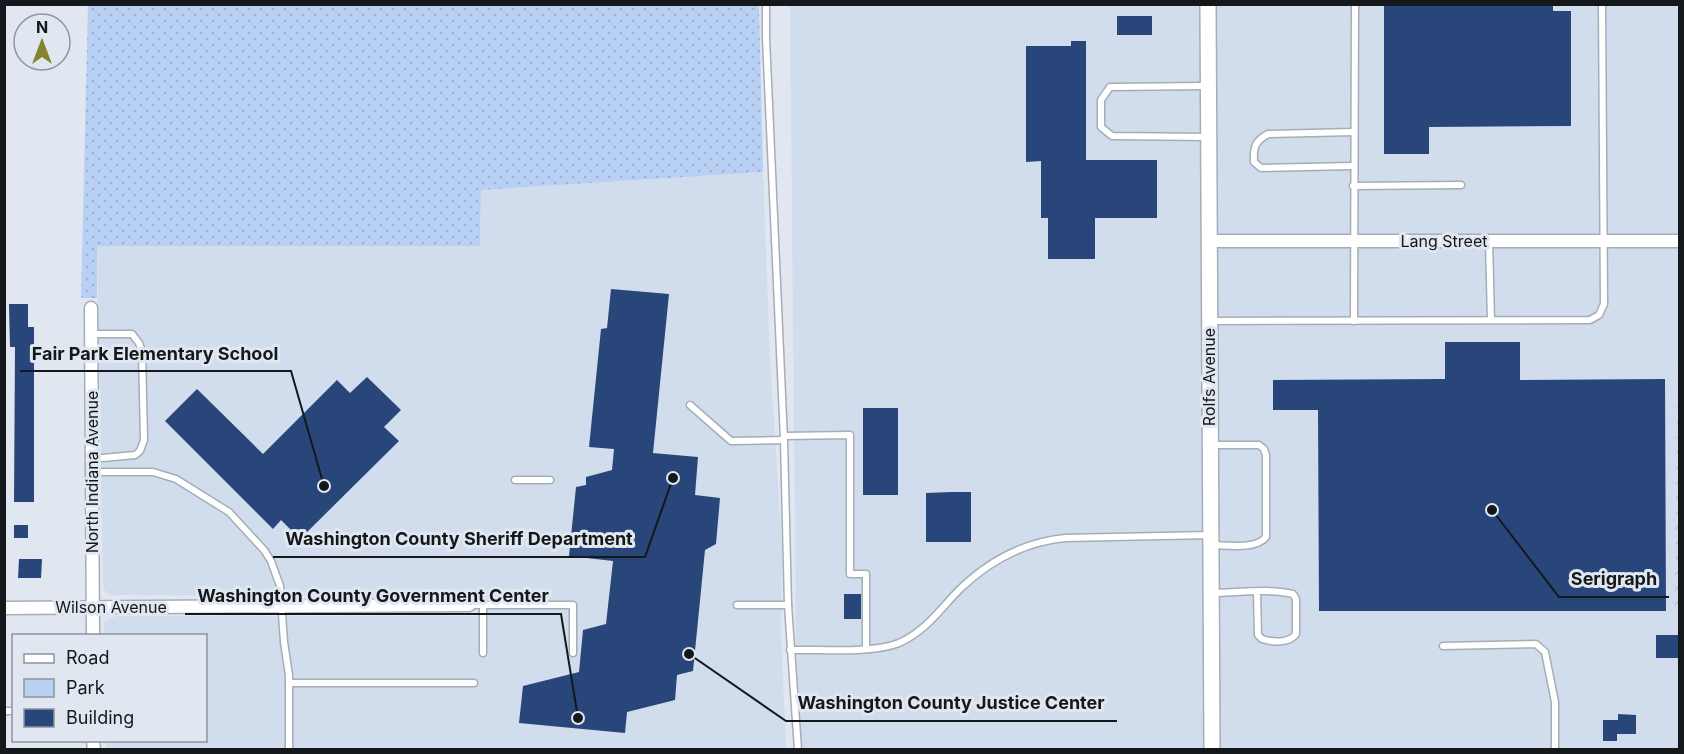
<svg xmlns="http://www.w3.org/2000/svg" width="1684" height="754" viewBox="0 0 1684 754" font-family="Inter,sans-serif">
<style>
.built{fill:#d1dced}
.industrial{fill:url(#industrial-furrows)}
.green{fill:url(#green-dots)}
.building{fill:#284679}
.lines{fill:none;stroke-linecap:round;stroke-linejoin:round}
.service-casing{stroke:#a6adb7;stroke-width:9}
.minor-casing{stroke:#a6adb7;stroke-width:15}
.tertiary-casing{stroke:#a6adb7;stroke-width:18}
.service{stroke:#fff;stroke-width:6}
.minor{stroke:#fff;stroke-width:12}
.tertiary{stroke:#fff;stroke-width:15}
.labels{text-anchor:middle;stroke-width:6;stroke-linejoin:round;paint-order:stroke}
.street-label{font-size:16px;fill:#15181b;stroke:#e0e7f1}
.leader{fill:none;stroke:#15181b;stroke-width:2}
.callout-dot{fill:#15181b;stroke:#e0e7f1;stroke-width:2}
.callout-label{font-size:18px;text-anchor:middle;font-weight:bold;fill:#15181b;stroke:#e0e7f1;stroke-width:6;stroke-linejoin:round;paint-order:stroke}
</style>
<defs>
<pattern id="industrial-furrows" width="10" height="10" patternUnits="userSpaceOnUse" patternTransform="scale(1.5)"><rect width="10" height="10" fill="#d1dced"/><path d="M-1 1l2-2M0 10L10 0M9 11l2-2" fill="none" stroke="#b3bccb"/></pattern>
<pattern id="green-dots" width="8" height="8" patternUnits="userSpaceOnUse" patternTransform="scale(1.5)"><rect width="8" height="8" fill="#b9d0f5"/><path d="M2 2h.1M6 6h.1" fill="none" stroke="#9eb2d1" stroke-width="1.8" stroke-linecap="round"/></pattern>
</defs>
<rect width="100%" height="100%" fill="#e0e7f1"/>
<g class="built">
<polygon points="790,5 1679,5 1679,749 797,749"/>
<polygon points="763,172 770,359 782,547 781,632 786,749 107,749 106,741 206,740 206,636 103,635 105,621 116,616 478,616 478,596 109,595 105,591 103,584 97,246 480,246 481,190"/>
</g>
<polygon class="industrial" points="1679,241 1680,614 1675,614"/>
<polygon class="green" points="88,5 759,5 763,172 481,190 480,246 97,246 97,298 81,298"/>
<g class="building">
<polygon points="1384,4 1553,4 1553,11 1571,11 1571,126 1429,127 1429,154 1384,154"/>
<rect x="1117" y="16" width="35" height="19"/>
<polygon points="1071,41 1086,41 1086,160 1157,160 1157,218 1095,218 1095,259 1048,259 1048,218 1041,218 1041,161 1026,162 1026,46 1071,46"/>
<polygon points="611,289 669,294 653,453 698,457 695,495 720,498 716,544 705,550 693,671 677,675 675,700 627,712 625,733 519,723 523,686 579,672 583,630 606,624 613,561 569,556 576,487 586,485 586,477 612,470 614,449 589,447 601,329 607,328"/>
<polygon points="9,304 28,304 28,327 34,327 34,502 14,502 15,347 10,347"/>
<polygon points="1445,342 1520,342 1520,380 1665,379 1666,611 1319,611 1318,410 1273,410 1273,380 1445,379"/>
<polygon points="367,377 401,410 384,427 399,441 300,539 281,520 273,529 165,421 197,389 263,454 337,380 350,393"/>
<rect x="863" y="408" width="35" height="87"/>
<polygon points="951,492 971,492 971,542 926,542 926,493"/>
<rect x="14" y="525" width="14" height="13"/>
<polygon points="19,559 42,559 41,578 18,578"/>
<rect x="844" y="594" width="17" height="25"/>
<rect x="1656" y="635" width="24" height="23"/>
<polygon points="1618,714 1636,715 1636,734 1617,734 1617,741 1603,741 1603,720 1618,720"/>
</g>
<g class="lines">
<defs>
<g id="service">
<polyline points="766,4 766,38 784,440 788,605 798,750"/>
<polyline points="1207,86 1110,87 1101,100 1101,127 1112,136 1208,137"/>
<path d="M1353 132 1268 134C1255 141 1253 148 1254 162L1261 168 1353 166"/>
<polyline points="1353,186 1461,185"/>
<polyline points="1489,241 1491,320"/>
<polyline points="1210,321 1590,320 1599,315 1604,304 1602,4"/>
<polyline points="1354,321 1355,4"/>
<polyline points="91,334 132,334 139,343 142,351 144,440 140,451 135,455 92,459"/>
<polyline points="690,405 731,441 784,440"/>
<polyline points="784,436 850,435 850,574 866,574 866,649"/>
<polyline points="92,472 153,472 176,479 229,512 264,550 271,561 280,586 284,642 289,675 289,750"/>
<polyline points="515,480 550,480"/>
<path d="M1211 545C1227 545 1256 550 1266 537V455L1264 449 1259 445H1211"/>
<path d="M1211 593C1236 593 1270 588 1293 594L1296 599V634C1289 644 1272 642 1262 639L1258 635 1257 592"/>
<polyline points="469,605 573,605 573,653"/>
<polyline points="483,605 483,653"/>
<polyline points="737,605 788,605"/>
<polyline points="1443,646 1536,644 1545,652 1555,702 1555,750"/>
<path d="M790 650C821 649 871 654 899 643 926 631 940 609 960 589 989 561 1025 542 1065 538L1210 535"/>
<polyline points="289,683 474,683"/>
<polyline points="4,711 14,711"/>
</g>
<g id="minor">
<polyline points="1208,241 1680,241"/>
<polyline points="91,308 93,636"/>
<polyline points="4,608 469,605"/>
<polyline points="93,740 94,750"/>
</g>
<polyline id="tertiary" points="1208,4 1212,750"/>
</defs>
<use href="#service" class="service-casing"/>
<use href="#minor" class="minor-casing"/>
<use href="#tertiary" class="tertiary-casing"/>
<use href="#service" class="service"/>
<use href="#minor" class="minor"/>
<use href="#tertiary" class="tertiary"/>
</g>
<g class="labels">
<g class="street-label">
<text x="1444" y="247">Lang Street</text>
<text transform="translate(1209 377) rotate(-90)" y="6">Rolfs Avenue</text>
<text transform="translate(92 472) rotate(-90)" y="6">North Indiana Avenue</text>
<text x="111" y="613">Wilson Avenue</text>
</g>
</g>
<path class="leader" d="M324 486L291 371H20M673 478L645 557H273M1492 510L1559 597H1669M578 718L561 614H185M689 654L786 721H1117"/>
<g class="callout-dot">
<circle cx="324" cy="486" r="6"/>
<circle cx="673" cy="478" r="6"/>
<circle cx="1492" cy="510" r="6"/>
<circle cx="578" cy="718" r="6"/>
<circle cx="689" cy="654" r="6"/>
</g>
<g class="callout-label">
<text x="155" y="360">Fair Park Elementary School</text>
<text x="459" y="545">Washington County Sheriff Department</text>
<text x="1614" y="585">Serigraph</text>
<text x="373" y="602">Washington County Government Center</text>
<text x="951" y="709">Washington County Justice Center</text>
</g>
<rect width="1684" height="754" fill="none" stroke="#15181b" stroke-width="12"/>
<rect x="12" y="634" width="195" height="108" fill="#e0e7f1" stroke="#8f949b" stroke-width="1.5"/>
<rect x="24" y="654" width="30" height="9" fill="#ffffff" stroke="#8f949b" stroke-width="1.5"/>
<text x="66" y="664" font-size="18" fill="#15181b">Road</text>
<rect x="24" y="679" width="30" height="18" fill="#b9d0f5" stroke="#8f949b" stroke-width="1.5"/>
<text x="66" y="694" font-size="18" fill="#15181b">Park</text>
<rect x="24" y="709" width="30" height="18" fill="#284679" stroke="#8f949b" stroke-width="1.5"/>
<text x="66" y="724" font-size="18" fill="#15181b">Building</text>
<g transform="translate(42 42)"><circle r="28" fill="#e0e7f1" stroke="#8f949b" stroke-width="1.5"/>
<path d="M0-4.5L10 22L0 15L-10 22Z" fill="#82842e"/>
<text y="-9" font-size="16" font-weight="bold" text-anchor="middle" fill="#15181b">N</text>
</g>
</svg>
